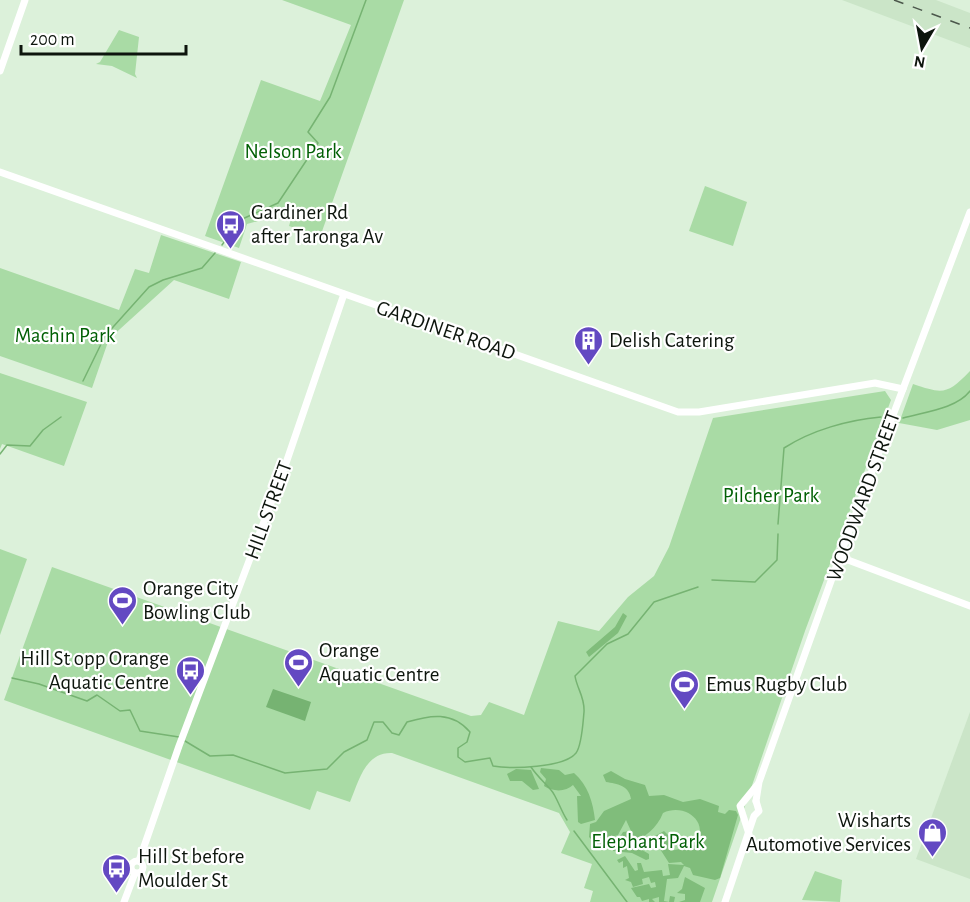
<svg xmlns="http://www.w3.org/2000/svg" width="970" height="902" viewBox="0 0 970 902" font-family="'Alegreya Sans',sans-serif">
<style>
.built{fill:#cbe5c8}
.green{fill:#a9dba5}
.forest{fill:#80bd7b}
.water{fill:#76b372}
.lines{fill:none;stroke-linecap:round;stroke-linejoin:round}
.stream{stroke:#76b372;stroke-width:1.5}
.secondary{stroke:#fff;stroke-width:7}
.rail{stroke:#4b574b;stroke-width:1.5;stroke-dasharray:10 10;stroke-linecap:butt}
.labels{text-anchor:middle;stroke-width:4.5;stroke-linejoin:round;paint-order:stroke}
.park-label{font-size:21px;fill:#026005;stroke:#fff}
.poi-label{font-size:21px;fill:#0d150d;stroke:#fff;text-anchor:start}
.street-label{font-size:21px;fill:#0d150d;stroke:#fff}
</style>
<rect width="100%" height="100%" fill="#dcf1da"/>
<g class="built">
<polygon points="842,0 936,0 970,13 970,48"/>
<polygon points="970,712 970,879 916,859"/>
</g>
<g class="green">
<polygon points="282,0 404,0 320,237 289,226 291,219 281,215 247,224 239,248 205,236 261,80 320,101 351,25"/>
<polygon points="119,30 139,37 135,74 137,78 112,66 96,64 100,62"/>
<polygon points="705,186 747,202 733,246 689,231"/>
<polygon points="161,235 241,262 229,299 174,280 109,339 92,388 0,356 0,268 119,310 135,269 149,273"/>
<path d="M970 371V420L937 430 899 423 913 384C943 394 947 395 970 371Z"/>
<polygon points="0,373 87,402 64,466 2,444 0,449"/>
<path d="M885 391 891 400 805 631 712 902H590L593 891 584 888 592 864 561 853 570 832 559 813 392 753C365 752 359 781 350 802L317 791 310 810 4 700 52 567 471 716 481 715 489 702 524 715 558 621 599 631 628 597 654 576 669 547 713 418Z"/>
<polygon points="0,549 27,559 0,635"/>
<polygon points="815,871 842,880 840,902 802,900"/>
</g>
<g class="forest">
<polygon points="623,613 627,616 618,633 589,657 586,652 615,627"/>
<path d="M541 768 559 770 565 775 574 773C588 785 593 802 595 820L581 824 578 822 577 796H581L573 785C566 792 553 792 544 786L546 779 540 772Z"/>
<polygon points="516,769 531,770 539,789 533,790 522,781 510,781 507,774"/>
<path d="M611 771 625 779 645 785 649 796 664 795 683 802 700 799 719 806 718 812 725 814 729 810 736 811 738 815 720 878 715 880 693 875 690 868 684 866 678 878 667 879 664 901 669 902 670 896 675 897 674 902H659V897L652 899 655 902H649V899L642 901 640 897H637L631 888 649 884 651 888 656 887 655 882 651 883 649 877 642 879 643 884 633 887 631 882 625 880 629 878 627 866 623 868V861L619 863 617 860 625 856 635 871 638 870 637 863H641L644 872 662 870 663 876 670 875 668 864 684 865 681 862 669 863 660 849H647L646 841 664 831 672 839 674 846 670 851 694 846C712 824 686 802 663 813 657 828 645 838 630 843L649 854V859L646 860 632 853 613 851V848L623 832 631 831 626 820 618 835 594 842 589 837 590 824 596 822 604 811 631 799C629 785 617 784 606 782L603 775Z"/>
<polygon points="685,877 705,888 700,902 679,902 685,900 685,894 677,893 682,889"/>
</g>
<polygon class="water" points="273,689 311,702 305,721 266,707"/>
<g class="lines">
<g class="stream">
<polyline points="222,245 240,220 278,203 318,143 308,132 330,97 366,0"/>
<polyline points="83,381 105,336 149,287 163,280 202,268 215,253"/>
<path d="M903 418C924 412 956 409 970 391"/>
<polyline points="0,454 7,445 30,446 43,430 61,417"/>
<path d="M778 524 784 448C812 430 848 420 881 417"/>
<polyline points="712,580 755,582 777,560 778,534"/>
<polyline points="12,678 39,684 87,701 97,695 120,711 130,710 140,731 179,737"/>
<path d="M185 741 210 756 233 755 285 773 327 769 344 752 367 740 374 722H383L392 733 399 735 407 722C430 715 452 711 470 732L467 742 458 748V757L465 762 490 758 493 766C511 769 564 768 576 753 582 745 583 722 584 712 585 697 577 689 575 676L607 644 628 634 654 602 698 587"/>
<path d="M531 767C537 776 544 782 551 790 556 795 561 811 567 820"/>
<polyline points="574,831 627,902"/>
</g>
<g class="secondary">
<polyline points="0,71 25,0"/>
<polyline points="0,172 678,412 699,412 875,383 903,389"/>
<polyline points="840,557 970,606"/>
<polyline points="756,801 759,782 845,542 970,212"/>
<polyline points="749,834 740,806 758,784"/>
<circle cx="137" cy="867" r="6"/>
<polyline points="139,861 179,746 285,466 344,294"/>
<polyline points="124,902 135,873"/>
<polyline points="725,902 754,816 759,811 756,801"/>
</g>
<polyline class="rail" points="894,0 970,28"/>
</g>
<defs>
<symbol id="bus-pin" viewBox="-11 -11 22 30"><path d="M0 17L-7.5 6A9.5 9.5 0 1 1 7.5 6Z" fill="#6349c2" stroke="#fff"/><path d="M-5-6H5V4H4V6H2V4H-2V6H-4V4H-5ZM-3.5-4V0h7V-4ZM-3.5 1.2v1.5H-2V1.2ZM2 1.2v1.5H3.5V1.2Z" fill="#fff"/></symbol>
<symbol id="building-pin" viewBox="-11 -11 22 30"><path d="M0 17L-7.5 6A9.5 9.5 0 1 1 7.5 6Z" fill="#6349c2" stroke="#fff"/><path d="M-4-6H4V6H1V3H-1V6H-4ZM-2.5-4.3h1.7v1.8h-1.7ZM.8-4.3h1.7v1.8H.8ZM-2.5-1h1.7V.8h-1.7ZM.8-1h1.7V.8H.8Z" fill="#fff"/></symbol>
<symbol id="stadium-pin" viewBox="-11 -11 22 30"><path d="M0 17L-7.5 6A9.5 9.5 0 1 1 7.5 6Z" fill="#6349c2" stroke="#fff"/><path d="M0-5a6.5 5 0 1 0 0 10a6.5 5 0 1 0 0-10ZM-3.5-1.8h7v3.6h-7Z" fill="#fff"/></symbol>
<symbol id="shop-pin" viewBox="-11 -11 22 30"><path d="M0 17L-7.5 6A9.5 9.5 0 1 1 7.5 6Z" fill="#6349c2" stroke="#fff"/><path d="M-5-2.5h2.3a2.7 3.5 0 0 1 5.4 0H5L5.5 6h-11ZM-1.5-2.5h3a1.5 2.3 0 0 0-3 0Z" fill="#fff"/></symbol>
</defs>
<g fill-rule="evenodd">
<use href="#bus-pin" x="214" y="208" width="33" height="45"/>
<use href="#building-pin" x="572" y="324" width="33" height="45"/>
<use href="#stadium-pin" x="106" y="584" width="33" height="45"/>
<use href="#stadium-pin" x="282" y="646" width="33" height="45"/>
<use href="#bus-pin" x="174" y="654" width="33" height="45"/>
<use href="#stadium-pin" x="668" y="668" width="33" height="45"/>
<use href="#shop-pin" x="916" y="816" width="33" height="45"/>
<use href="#bus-pin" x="100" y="852" width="33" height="45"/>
</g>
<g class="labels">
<g class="park-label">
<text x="293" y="158">Nelson Park</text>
<text x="65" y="342">Machin Park</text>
<text x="771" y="502">Pilcher Park</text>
<text x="648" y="848">Elephant Park</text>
</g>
<g class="poi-label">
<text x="251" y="219">Gardiner Rd<tspan x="251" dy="24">after Taronga Av</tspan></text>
<text x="609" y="347">Delish Catering</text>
<text x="143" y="595">Orange City<tspan x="143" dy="24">Bowling Club</tspan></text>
<text x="319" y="657">Orange<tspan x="319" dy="24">Aquatic Centre</tspan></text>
<text x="169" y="665" text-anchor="end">Hill St opp Orange<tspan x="169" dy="24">Aquatic Centre</tspan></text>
<text x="706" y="691">Emus Rugby Club</text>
<text x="911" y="827" text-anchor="end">Wisharts<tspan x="911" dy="24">Automotive Services</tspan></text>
<text x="138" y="863">Hill St before<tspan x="138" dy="24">Moulder St</tspan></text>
</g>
<g class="street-label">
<text transform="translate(446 330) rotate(19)" y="7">GARDINER ROAD</text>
<text transform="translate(863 496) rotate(-70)" y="7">WOODWARD STREET</text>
<text transform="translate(268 510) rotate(-70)" y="7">HILL STREET</text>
</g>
</g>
<g transform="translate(922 48) rotate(190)" stroke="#ffffff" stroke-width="4.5" paint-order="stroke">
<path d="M0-4.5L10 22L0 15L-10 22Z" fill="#0d150d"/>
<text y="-9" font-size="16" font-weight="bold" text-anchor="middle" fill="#0d150d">N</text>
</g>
<path d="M21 45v9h165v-9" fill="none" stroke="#0d150d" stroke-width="3"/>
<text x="30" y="45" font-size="18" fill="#0d150d" stroke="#ffffff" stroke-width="4.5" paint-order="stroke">200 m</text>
</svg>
